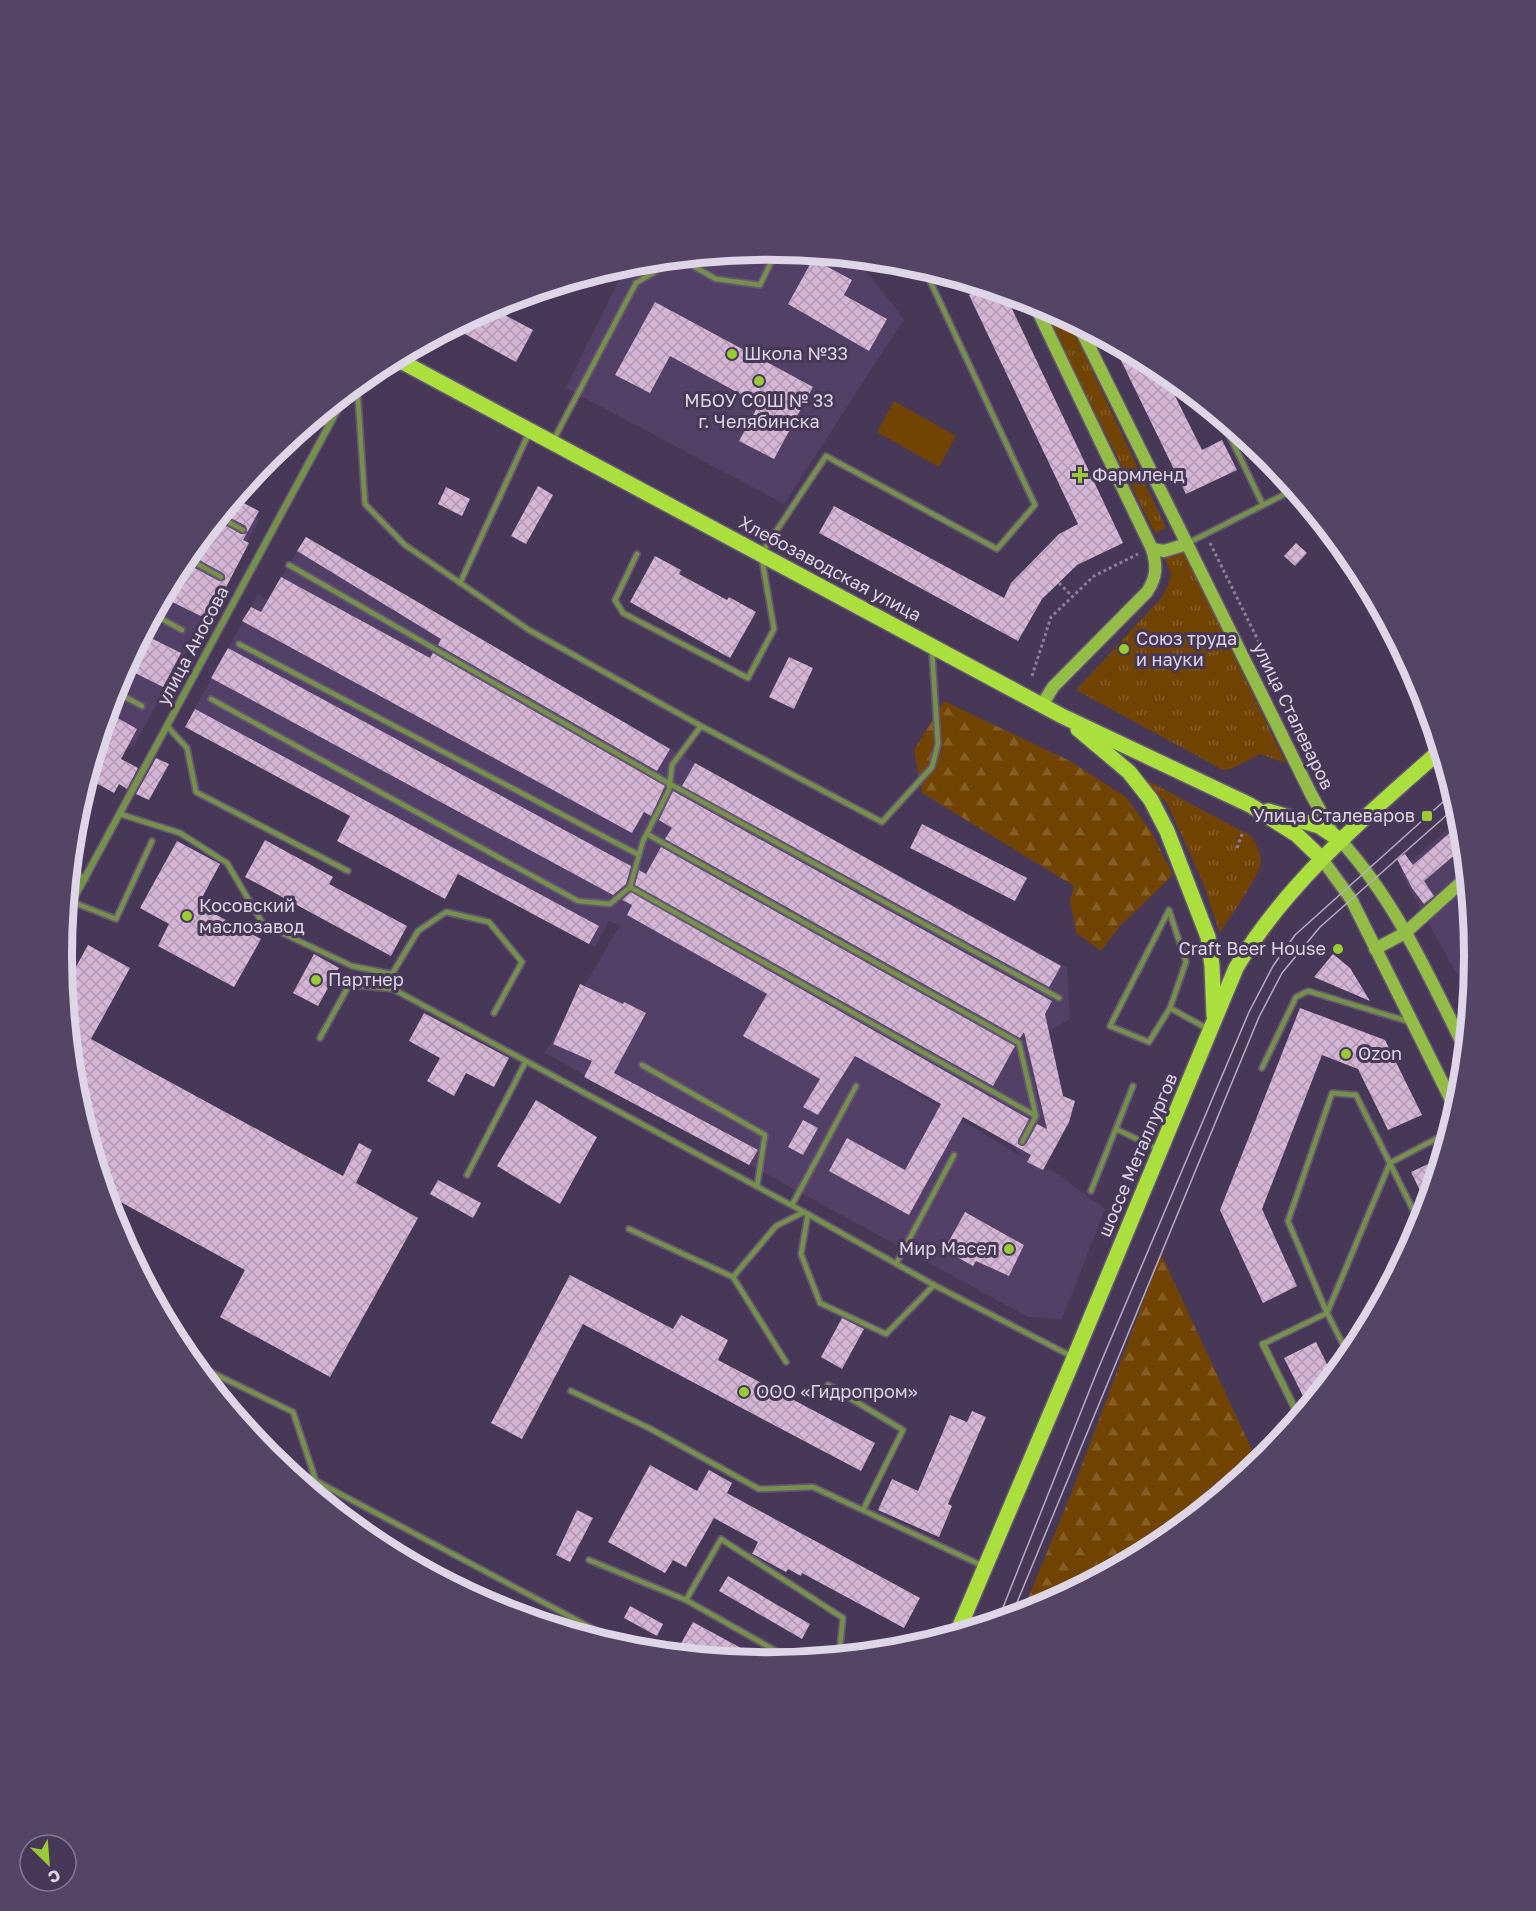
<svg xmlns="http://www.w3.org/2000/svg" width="1536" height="1911" viewBox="0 0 1536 1911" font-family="'Golos Text',sans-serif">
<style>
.built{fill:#534066;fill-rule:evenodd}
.grass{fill:url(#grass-tufts)}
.forest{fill:url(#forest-firs)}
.pitch{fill:#714300}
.building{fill:url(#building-cross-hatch)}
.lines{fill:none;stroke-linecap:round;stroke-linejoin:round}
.lane-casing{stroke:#665775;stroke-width:8}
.street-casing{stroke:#665775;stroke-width:9}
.secondary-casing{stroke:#665775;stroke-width:15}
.primary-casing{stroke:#665775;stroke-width:18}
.path{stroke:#8d809a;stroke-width:3;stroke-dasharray:3 3;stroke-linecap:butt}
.lane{stroke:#76914a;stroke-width:4.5}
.street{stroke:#76914a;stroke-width:6}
.secondary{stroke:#93bd47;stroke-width:12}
.primary{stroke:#aadf3d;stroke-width:15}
.tram{stroke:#b7acc2;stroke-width:1.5}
.poi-dot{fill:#9acb35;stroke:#483858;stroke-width:2}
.labels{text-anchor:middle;stroke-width:6;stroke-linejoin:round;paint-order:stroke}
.poi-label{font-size:18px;fill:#ded5e8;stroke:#483858;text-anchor:start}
.street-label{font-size:18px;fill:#ded5e8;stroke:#483858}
.rim{fill:none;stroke:#ded5e8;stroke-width:8}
</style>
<defs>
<pattern id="grass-tufts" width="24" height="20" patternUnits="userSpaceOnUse" patternTransform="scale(1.5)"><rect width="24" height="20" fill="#714300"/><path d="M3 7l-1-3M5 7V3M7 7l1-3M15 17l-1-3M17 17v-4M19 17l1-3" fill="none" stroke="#855d25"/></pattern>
<pattern id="forest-firs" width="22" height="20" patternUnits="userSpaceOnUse" patternTransform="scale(1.5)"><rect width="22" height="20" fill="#714300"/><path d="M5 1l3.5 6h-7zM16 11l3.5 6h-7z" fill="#855d25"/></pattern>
<pattern id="building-cross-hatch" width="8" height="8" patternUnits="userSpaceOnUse" patternTransform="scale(1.5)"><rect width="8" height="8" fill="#d5b5d5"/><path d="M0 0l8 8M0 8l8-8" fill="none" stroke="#b098b1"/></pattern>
</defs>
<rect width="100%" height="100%" fill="#483858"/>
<g class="built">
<polygon points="768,249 856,258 904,319 784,504 566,388 627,263"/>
<polygon points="231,502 260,519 133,747 101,731 115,685 181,563"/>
<path d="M306 537 695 763 1067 968 1070 1019 1049 1031 1063 1096 1075 1101 1069 1122 1043 1170H1052L1105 1209 1062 1319 1028 1317 545 1053 620 925 609 921 595 947 185 727 258 594 268 600ZM878 1070 1009 1142 1022 1157Z"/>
<polygon points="1461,817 1474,956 1472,985 1455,971 1400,871"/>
</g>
<g class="grass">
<polygon points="1041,304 1068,319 1166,528 1155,533"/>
<polygon points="1184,552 1286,763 1260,754 1231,769 1223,770 1076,690 1162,597 1168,585 1171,573 1164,558"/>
<path d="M1143 778 1251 836C1256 843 1261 853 1261 862 1259 878 1229 917 1220 933L1203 883 1168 805Z"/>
</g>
<g class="forest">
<polygon points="944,701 1070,761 1126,797 1151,831 1173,875 1120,926 1101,951 1076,933 1070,900 1074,886 922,793 914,750"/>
<polygon points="1161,1254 1258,1463 1160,1543 1038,1608 1022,1613 1071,1494"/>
</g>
<polygon class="pitch" points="894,401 956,436 939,467 877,432"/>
<g class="building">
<polygon points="813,259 852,280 844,295 887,319 869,351 788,304"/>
<polygon points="986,287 1004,292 1123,543 1077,565 1042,599 1018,641 819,533 834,506 1004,598 1011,583 1059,534 1078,524 969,295"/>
<polygon points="655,302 813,387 774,459 739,441 759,404 670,356 650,393 615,375"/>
<polygon points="490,307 533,330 516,362 452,327"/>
<polygon points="1112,342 1162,370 1202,450 1222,440 1237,470 1186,494"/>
<polygon points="538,486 553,495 526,544 511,536"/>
<polygon points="446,487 470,499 462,516 438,504"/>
<polygon points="234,498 259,511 243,540 249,543 209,620 162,597 182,561 219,581 225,580 225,576 223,573 188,554 216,520 241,534 247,533 246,526 221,513"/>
<polygon points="306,537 670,749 657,771 438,645 441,639 297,551"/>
<polygon points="1296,543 1307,553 1295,566 1284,556"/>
<polygon points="655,556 681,570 679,574 727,600 729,597 756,612 730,658 630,602"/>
<polygon points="281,577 430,658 433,653 665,786 651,816 644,812 632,833 242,621 251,607 261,612"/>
<polygon points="143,634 181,653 163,687 125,668"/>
<polygon points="228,648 631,866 626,884 613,895 211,678"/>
<polygon points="789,657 813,668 794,709 769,697"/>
<polygon points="195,709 599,926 589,944 458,874 445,899 337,841 350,816 185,727"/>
<polygon points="107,712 137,729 121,759 138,768 127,789 119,784 114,793 87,778"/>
<polygon points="156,758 169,764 149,800 136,794"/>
<polygon points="695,763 1061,966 1049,987 682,786"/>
<polygon points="673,791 1052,1001 1045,1014 1063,1096 1075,1101 1069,1122 1043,1170 1027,1162 1031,1155 963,1117 909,1215 829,1171 847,1138 905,1170 941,1104 855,1056 818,1115 803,1107 820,1079 743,1036 767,994 627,915 632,905 622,900 631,892 1029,1119 1018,1140 1018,1144 1022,1146 1026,1144 1037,1124 1047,1129 1024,1032 1020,1038 665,839 672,828 659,820"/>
<polygon points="1461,823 1464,847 1424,881 1434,896 1424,904 1412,888 1397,859 1405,854 1413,865"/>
<polygon points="922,824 1027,878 1015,901 910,848"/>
<polygon points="265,840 333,877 329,884 407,926 391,956 245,877"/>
<polygon points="177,841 220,864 198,905 261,939 234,987 158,946 169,924 140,908"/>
<polygon points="661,847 1015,1046 993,1086 635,885 639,870 646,874"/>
<polygon points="88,945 130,968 91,1039 343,1176 359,1143 372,1150 356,1183 418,1218 330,1377 220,1317 245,1270 106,1194 75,1093 65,987"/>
<polygon points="314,954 339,968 318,1006 293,993"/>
<polygon points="1333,954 1350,968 1370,1001 1314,977"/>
<polygon points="580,984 623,1004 624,1002 646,1013 614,1073 758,1150 749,1165 584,1077 592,1061 553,1044"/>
<polygon points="1300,1008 1385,1040 1422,1115 1388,1130 1358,1069 1322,1055 1262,1209 1297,1286 1263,1303 1220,1210"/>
<polygon points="424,1013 509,1058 494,1087 466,1073 454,1096 427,1081 440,1058 409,1041"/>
<polygon points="536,1100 597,1137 560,1204 497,1166"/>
<polygon points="803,1120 818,1128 803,1155 788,1147"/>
<polygon points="1441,1158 1437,1172 1427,1205 1411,1172"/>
<polygon points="438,1180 481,1203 473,1218 430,1194"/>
<polygon points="965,1212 1024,1245 1009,1276 976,1261 973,1266 944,1250"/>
<polygon points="570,1275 673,1329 681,1315 728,1340 718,1360 875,1443 861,1471 583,1324 522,1439 491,1423"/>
<polygon points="842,1318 864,1329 842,1369 821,1357"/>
<polygon points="1316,1342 1333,1376 1308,1406 1284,1358"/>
<polygon points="972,1411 986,1417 948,1504 952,1506 939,1537 878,1510 892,1479 918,1491 950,1415 967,1422"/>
<polygon points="650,1465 697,1491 709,1470 732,1483 727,1493 920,1598 904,1628 802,1573 801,1576 788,1569 786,1572 753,1554 752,1554 758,1542 714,1518 686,1567 673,1560 665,1573 608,1542"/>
<polygon points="577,1510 593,1518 570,1562 556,1555"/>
<polygon points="728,1576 810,1624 802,1639 719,1591"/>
<polygon points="630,1606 663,1624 657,1636 624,1618"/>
<polygon points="693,1622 767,1662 693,1655 679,1647"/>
</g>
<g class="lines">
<defs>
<g id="lane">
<polyline points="679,258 716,279 760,285 777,250"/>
<polyline points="357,384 365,504 405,545 529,630 701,726"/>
<polyline points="315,418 329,425"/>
<polyline points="1221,418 1263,505"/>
<polyline points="554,439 636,283 678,258"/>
<polyline points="219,517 243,530"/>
<polyline points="1188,543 1295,489"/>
<polyline points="637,554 615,600 623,613 748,678 774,629 761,554 826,456 997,549 1035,505 924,268"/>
<polyline points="185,557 221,577"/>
<polyline points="289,565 670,784 1059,998"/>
<polyline points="460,583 529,433"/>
<polyline points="153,614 182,630"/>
<polyline points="239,644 639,855"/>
<polyline points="114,691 142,706"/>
<polyline points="211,699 578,901 610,904 630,887 643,841 669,790 672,765 701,726 882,822 932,767 938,744 932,651"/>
<polyline points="167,726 187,748 196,792 348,871"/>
<polyline points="120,814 180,833 227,863 263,924 352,966 392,974 418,931 446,912 489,922 522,962 494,1013"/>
<polyline points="647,834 1019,1043 1036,1116 1022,1142"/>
<polyline points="70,871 86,879"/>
<polyline points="630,887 1036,1116"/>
<polyline points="67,900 116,919 152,841"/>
<polyline points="1170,1008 1149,1042 1110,1026 1169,910 1186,962 1170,1008 1208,1029"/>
<polyline points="320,1038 349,985 393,989 804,1212 934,1285 1071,1356"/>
<polyline points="642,1065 765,1135 757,1186"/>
<polyline points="1262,1068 1296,997 1308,991 1410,1022"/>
<polyline points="1116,1129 1158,1149"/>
<polyline points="467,1175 526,1061"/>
<polyline points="1091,1191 1133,1086"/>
<polyline points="792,1205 856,1086"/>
<polyline points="808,1214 801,1254 820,1303 886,1334 934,1285"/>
<polyline points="629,1229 733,1277 776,1226 804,1212"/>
<polyline points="896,1264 954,1155"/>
<polyline points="733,1277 786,1362"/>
<polyline points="1263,1344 1327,1313 1390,1163 1449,1132"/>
<polyline points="1349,1356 1327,1313 1288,1221 1332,1093 1356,1095 1421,1226"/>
<polyline points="194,1364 293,1412 316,1481"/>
<polyline points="828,1385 903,1430 863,1510"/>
<polyline points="571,1391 649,1428 759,1489 813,1487 981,1565"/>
<polyline points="291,1473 316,1481 629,1648"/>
<polyline points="589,1560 686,1600 792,1660"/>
<polyline points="686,1600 721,1539 843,1618 839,1655"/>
</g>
<g id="street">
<polyline points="66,913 347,392"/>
<polyline points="1263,1344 1299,1417"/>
</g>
<g id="secondary">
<path d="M1033 301 1152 549C1157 566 1157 577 1147 592L1053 687 1042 705"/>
<polyline points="1078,324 1311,794 1333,834"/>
<polyline points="1152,549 1164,551 1187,544"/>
<path d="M1340 840C1395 900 1429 976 1465 1049"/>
<polyline points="1322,859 1351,899 1456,1110"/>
<polyline points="1375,949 1405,933 1467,877"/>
</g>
<g id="primary">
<polyline points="395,358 1062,716 1250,805 1297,835 1322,859"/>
<polyline points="1078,729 1129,772 1151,800 1167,831 1208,937 1212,966 1214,1016"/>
<polyline points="1268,811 1319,826 1340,840"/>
<path d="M957 1633 1074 1358 1236 968C1287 882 1366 816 1441 750"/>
</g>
</defs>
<use href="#lane" class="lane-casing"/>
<use href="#street" class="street-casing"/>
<use href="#secondary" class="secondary-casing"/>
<use href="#primary" class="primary-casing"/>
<g class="path">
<polyline points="1210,543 1324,774 1323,782"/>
<polyline points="1059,583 1072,596"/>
<polyline points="1032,676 1051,617 1094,576 1138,554"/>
<polyline points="1237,848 1243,832"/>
</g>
<use href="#lane" class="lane"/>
<use href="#street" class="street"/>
<use href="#secondary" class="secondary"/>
<use href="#primary" class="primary"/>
<g class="tram">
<polyline points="1011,1617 1259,1017 1282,973 1320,927 1457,806"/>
<polyline points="998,1620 1096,1374 1249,1012 1273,966 1295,935 1453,793"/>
</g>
</g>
<g class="poi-dot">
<circle cx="732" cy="354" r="6"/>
<circle cx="759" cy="381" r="6"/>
<path d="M1077 466h6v6h6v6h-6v6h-6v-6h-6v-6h6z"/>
<circle cx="1124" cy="649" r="6"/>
<rect x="1421" y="810" width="12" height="12" rx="3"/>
<circle cx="187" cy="916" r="6"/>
<circle cx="1338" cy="949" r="6"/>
<circle cx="316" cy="980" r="6"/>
<circle cx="1346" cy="1054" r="6"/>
<circle cx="1009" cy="1249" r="6"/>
<circle cx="744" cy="1392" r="6"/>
</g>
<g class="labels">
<g class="poi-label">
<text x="744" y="360">Школа №33</text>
<text x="759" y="407" text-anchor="middle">МБОУ СОШ № 33<tspan x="759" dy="21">г. Челябинска</tspan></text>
<text x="1092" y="481">Фармленд</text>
<text x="1136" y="645">Союз труда<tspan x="1136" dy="21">и науки</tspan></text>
<text x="1415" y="822" text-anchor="end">Улица Сталеваров</text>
<text x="199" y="912">Косовский<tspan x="199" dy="21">маслозавод</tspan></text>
<text x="1326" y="955" text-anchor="end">Craft Beer House</text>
<text x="328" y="986">Партнер</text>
<text x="1358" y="1060">Ozon</text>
<text x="997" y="1255" text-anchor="end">Мир Масел</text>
<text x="756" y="1398">ООО «Гидропром»</text>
</g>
<g class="street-label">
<text transform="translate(830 569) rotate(28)" y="6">Хлебозаводская улица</text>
<text transform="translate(193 646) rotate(-62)" y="6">улица Аносова</text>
<text transform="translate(1293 716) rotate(64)" y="6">улица Сталеваров</text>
<text transform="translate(1138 1155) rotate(-67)" y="6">шоссе Металлургов</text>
</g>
</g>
<path d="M0 0H1536V1911H0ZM72 956a696 696 0 1 1 1392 0a696 696 0 1 1-1392 0Z" fill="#544564" fill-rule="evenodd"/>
<path class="rim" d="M72 956a696 696 0 1 1 1392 0a696 696 0 1 1-1392 0Z"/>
<g transform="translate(48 1863) rotate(155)"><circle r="28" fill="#483858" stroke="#847792" stroke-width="1.5"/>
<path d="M0-4.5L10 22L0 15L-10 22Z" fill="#9acb35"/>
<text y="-9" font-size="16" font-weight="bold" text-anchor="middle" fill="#ded5e8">С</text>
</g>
</svg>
